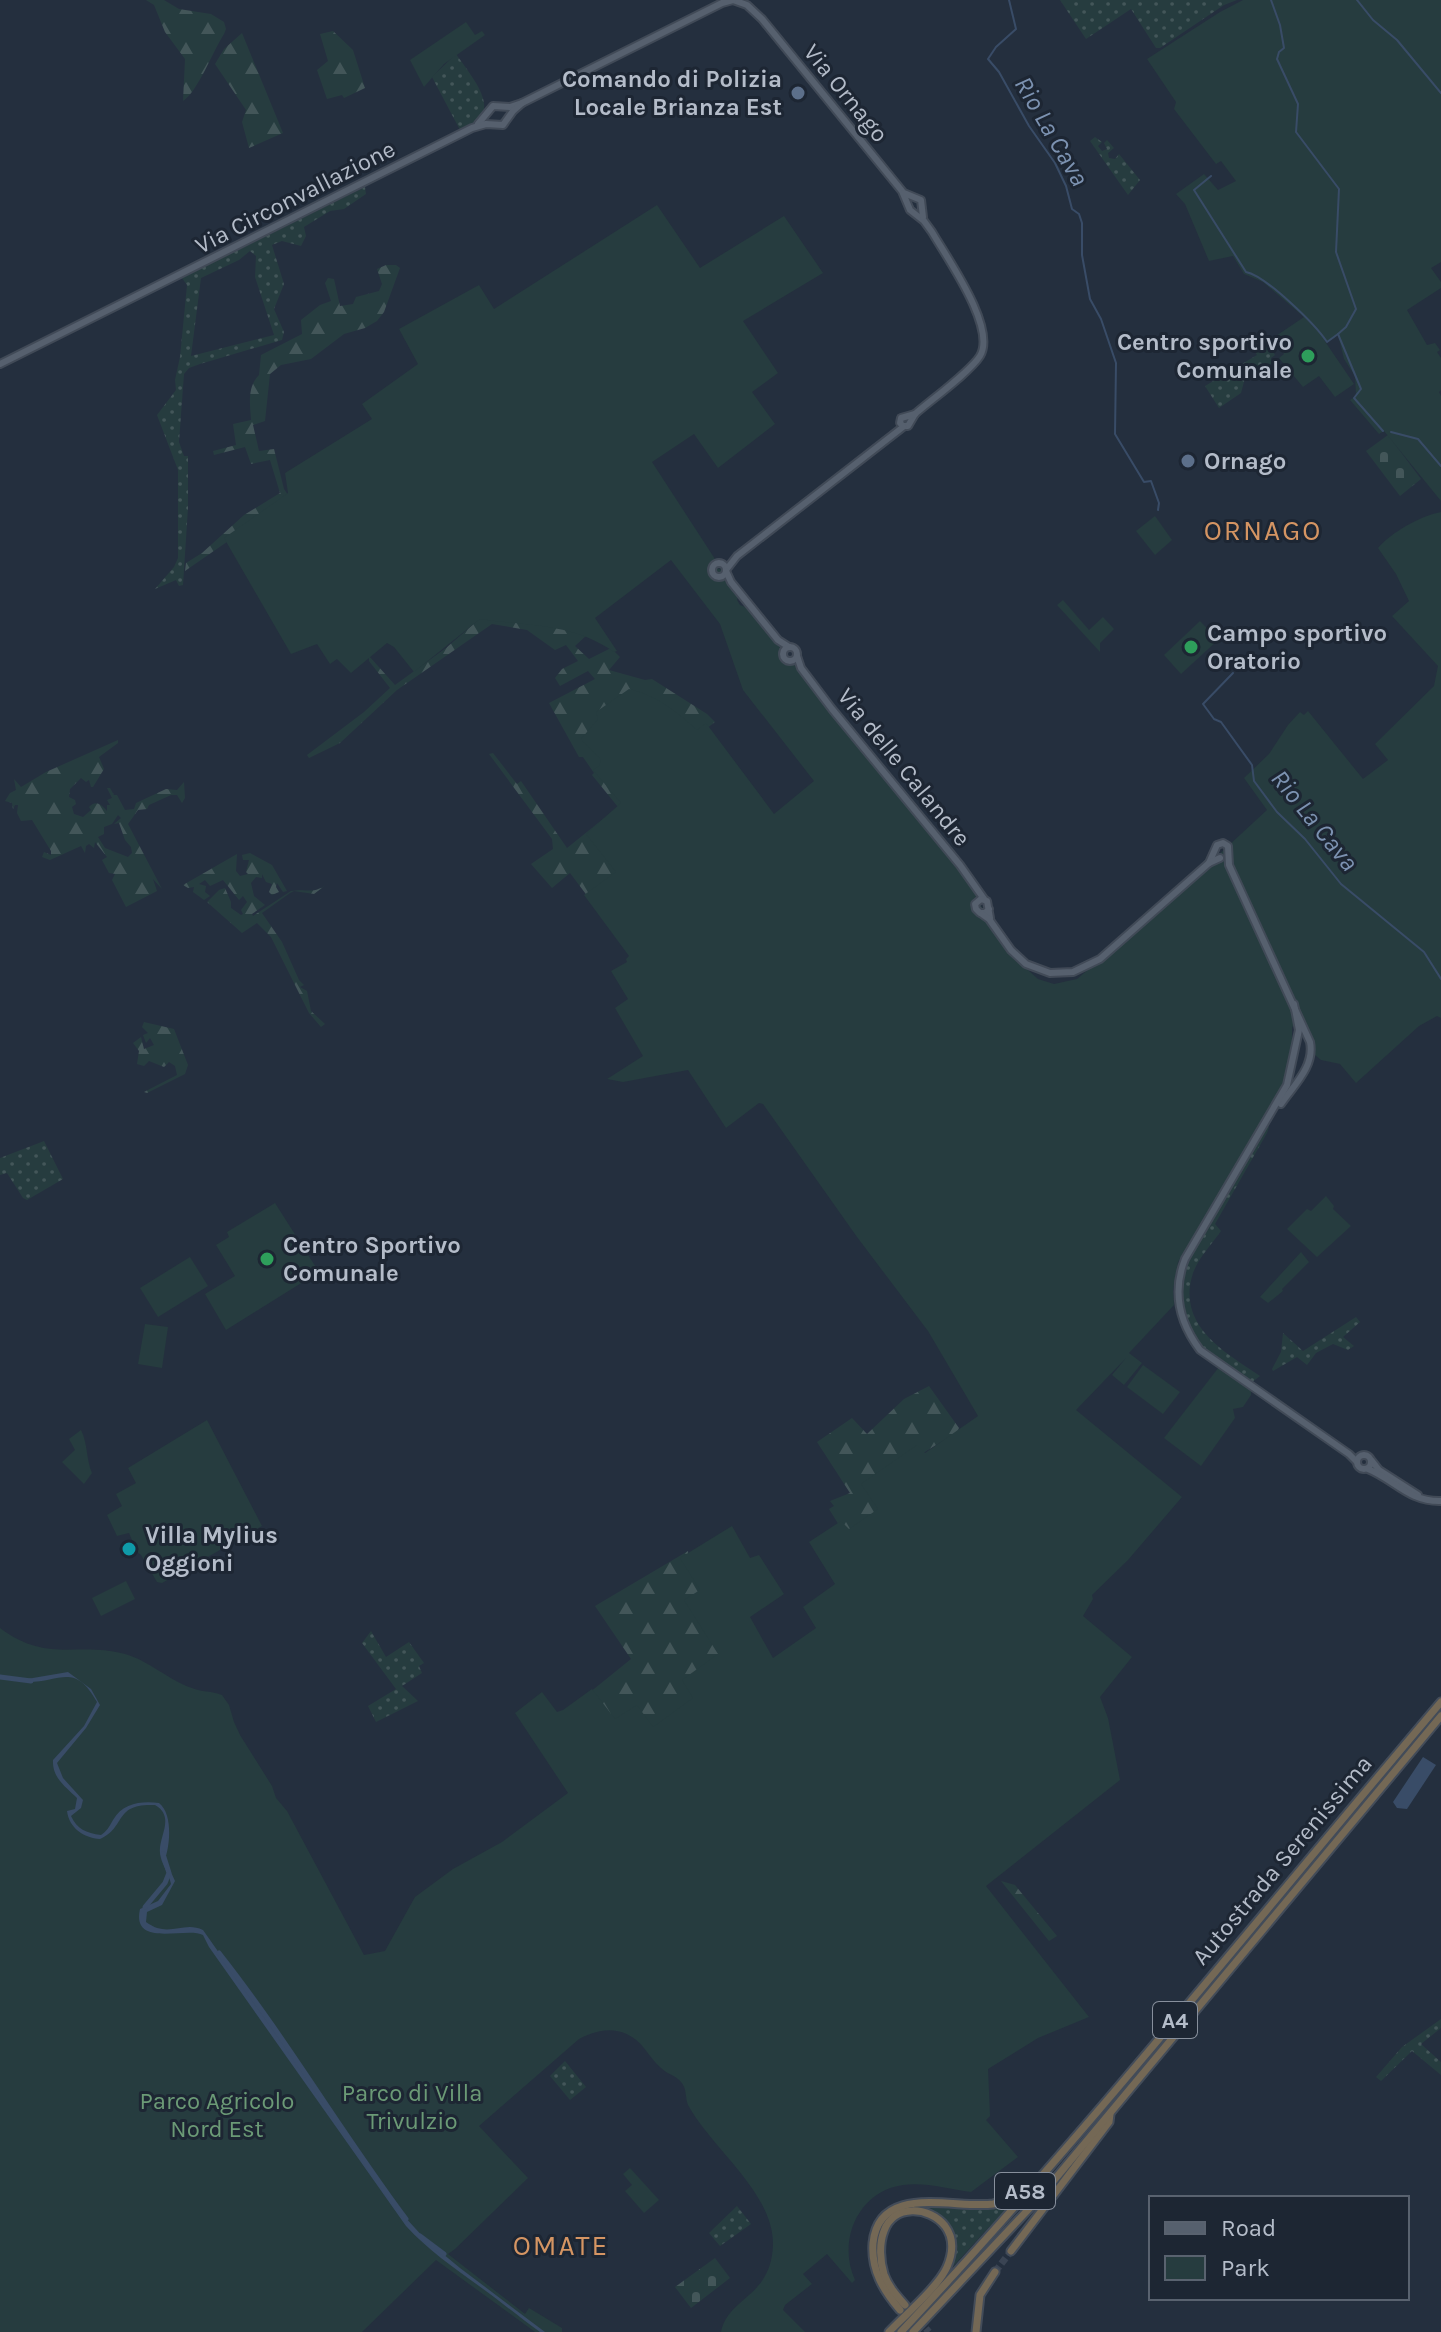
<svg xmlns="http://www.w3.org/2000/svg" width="1441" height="2332" viewBox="0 0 1441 2332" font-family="Karla,sans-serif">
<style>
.grass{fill:url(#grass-dots);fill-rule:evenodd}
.forest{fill:url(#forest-firs);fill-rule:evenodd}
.cemetery{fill:url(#cemetery-stones)}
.park{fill:#263c3f}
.water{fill:#394c67}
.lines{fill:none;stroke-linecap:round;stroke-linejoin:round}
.stream{stroke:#394c67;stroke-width:2}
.river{stroke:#394c67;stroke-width:5}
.highway-tunnel{stroke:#3a4453;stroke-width:7;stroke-dasharray:7 3.5;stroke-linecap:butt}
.major-casing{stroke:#414a57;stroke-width:10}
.highway-casing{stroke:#434c59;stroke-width:11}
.major{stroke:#56606e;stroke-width:6}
.highway{stroke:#746855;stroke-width:7}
.service-dot{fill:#5c6f8a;stroke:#1d2633;stroke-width:3}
.leisure-dot{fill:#2e9e5b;stroke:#1d2633;stroke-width:3}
.culture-dot{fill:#0f9aa8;stroke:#1d2633;stroke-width:3}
.labels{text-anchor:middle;stroke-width:6;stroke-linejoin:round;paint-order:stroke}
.shield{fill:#1d2633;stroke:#878f9c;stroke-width:2}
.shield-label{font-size:22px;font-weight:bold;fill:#b4bcc9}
.poi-label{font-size:24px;font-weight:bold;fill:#b4bcc9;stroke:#1d2633;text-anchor:start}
.street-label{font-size:24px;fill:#b4bcc9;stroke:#1d2633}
.park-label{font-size:24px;fill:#6b9a76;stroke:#1d2633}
.water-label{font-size:26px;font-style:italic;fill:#7c92b1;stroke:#1d2633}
.quarter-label{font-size:28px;letter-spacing:2px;fill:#d59563;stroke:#1d2633}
</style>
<defs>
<pattern id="grass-dots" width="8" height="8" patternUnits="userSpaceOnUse" patternTransform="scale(2)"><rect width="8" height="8" fill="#263c3f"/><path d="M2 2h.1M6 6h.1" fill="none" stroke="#435659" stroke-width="1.8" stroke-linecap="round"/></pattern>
<pattern id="forest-firs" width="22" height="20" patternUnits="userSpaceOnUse" patternTransform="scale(2)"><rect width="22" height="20" fill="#263c3f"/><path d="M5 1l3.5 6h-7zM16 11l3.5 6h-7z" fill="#435659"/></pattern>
<pattern id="cemetery-stones" width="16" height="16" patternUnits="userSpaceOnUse" patternTransform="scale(2)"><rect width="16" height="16" fill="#263c3f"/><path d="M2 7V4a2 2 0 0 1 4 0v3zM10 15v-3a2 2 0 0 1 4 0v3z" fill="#435659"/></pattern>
</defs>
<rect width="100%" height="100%" fill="#242f3e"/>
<g class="grass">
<polygon points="1060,0 1254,0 1237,0 1224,5 1160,48 1156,48 1131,9 1086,39"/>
<path d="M456 54C473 79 508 116 460 130L432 77Z"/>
<polygon points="1095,137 1102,142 1098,146 1102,151 1107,149 1104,143 1107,140 1114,148 1108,153 1109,158 1115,159 1119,154 1140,180 1128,195 1090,141"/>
<path d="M365 187 366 194 344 209 330 211 304 227 306 236 301 246 282 241 272 245 284 284 274 309 284 332 282 340 200 364 189 368 184 374 179 442 184 456H188V508L183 585 179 586 176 580 155 589 174 567 178 558V470L157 415 176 390 175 380 180 357 187 285 182 278ZM250 251 256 256 255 277 274 335 191 356 201 278 239 260Z"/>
<polygon points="1267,339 1267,343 1275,355 1271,358 1271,364 1256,378 1245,378 1241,393 1219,408 1205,386 1257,355 1253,349"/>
<path d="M1265 1125 1269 1127 1267 1133 1215 1224 1221 1231C1212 1244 1199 1257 1193 1273 1176 1325 1224 1352 1260 1376L1251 1383 1200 1346 1190 1332 1179 1295 1186 1259Z"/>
<polygon points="44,1141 63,1179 27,1200 23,1198 7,1173 0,1175 0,1158"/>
<polygon points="1356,1317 1360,1322 1343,1337 1354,1346 1348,1350 1333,1344 1316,1353 1307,1365 1297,1357 1273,1371 1272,1369 1281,1352 1283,1333 1303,1351"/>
<polygon points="371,1631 386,1657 409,1642 424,1663 419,1666 422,1673 402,1686 418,1701 376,1722 368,1706 396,1689 362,1643"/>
<polygon points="1441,2019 1441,2028 1421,2044 1441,2062 1441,2075 1412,2051 1381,2081 1376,2077 1402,2047"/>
<polygon points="565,2061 586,2087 570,2100 550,2076"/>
<polygon points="1022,2196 996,2222 989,2227 937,2284 950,2264 948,2226 911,2206 936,2205 966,2210 966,2207"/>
<polygon points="737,2206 751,2224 720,2246 709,2233"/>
</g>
<g class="forest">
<path d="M146 0H164L179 9 211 14 224 22 226 29 224 34C213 51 197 93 183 101L185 59 165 32 154 5Z"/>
<polygon points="333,31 353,50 365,88 344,98 342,95 327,99 317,70 328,61 320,34"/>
<polygon points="242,33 283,133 249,148 242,122 246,110 215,64 224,49"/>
<path d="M386 265H396L400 268 384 312 377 321 365 328 344 334 311 359 281 365 270 374 265 421 253 425 259 451 274 449 284 489 290 498 185 571 186 563 202 553 244 515 280 493 270 460 251 464 245 447 214 455 213 451 236 445 233 424 251 420C250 404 247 387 259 375L261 355 302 334 301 320 320 305 331 301 325 283 328 278 334 279 340 306 353 304 356 297 379 291 382 284 377 269Z"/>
<polygon points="513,590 588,634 575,646 589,659 611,648 620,657 609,670 645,680 652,679 707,714 715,722 647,774 628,950 570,873 552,888 531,864 553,849 552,839 489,754 493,753 517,784 521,781 567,848 618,807 592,775 594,773 583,757 579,757 549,703 595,679 588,671 560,686 555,678 562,669 578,661 566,645 555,650 527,630 492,624 397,690 340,743 309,758 307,755 364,712 390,688 369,661 369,656 395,685 446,648"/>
<path d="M118 740V743L99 757 104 769 93 787H91L89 780 86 782 81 778 70 789 69 797 75 800 76 804 72 807 74 814 83 817 91 810 89 807C97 799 102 806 107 811V805H110L107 800 112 798 107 788H110L114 795H117L125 810 134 809 136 803 166 789 177 790 184 782 185 798 182 803 177 795H171L149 805 147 809 138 810 128 824 162 889 153 879 157 891 126 907 112 880 115 874 109 873 102 860 107 857 95 842 94 848 89 844 86 846 85 853 81 846 50 860 42 857 44 852 51 855V851L32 820 21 821 17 813 18 805H15L13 809 12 803 5 801 10 793 16 790 14 779 21 787 46 772ZM118 815 121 818 114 824 119 823 125 840 131 847 132 853 128 857 105 848 98 837 104 834V827L112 824Z"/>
<path d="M250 853 272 865 287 891 283 892 277 883 276 887 279 892 272 895 269 892 272 884 266 882 262 874V878L256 877 251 883 254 896 265 905 252 914 253 916 291 891C310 888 313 896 331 881L314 894 294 891 290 893 262 913 282 942 299 980 304 985 300 987 307 991 311 1011 325 1024 321 1027 309 1013 271 937 257 923 242 933 207 902 219 890 225 888 231 902V908L241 915 243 914 241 910 247 902 243 896 239 900 223 880 210 886 205 880 199 884 206 886 205 892 210 896 204 900 193 892 194 887 188 888 183 885 237 854 236 871 240 876 248 874 246 872 249 860H243L242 855Z"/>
<polygon points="144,1022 174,1029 188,1065 185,1074 147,1093 144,1092 177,1075 175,1066 169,1062 164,1067 149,1061 144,1066 137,1064 139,1051 133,1043 141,1037 144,1049 154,1045 150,1038 146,1043 143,1035 148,1033 142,1027"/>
<polygon points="929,1386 959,1428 957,1432 920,1455 924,1512 847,1538 829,1509 834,1506 830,1501 850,1493 817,1442 852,1418 867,1434 904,1399"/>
<polygon points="688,1551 689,1562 728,1652 698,1701 631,1749 589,1693 631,1659 595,1606"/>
<polygon points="1001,1881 1015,1885 1057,1936 1049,1941"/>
</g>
<g class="cemetery">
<polygon points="1388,435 1421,479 1400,496 1366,451"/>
<polygon points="715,2258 730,2278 691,2308 675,2287"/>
</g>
<g class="park">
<polygon points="1243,0 1441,0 1441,262 1431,268 1441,282 1441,288 1407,310 1427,345 1435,343 1440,350 1437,352 1441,358 1441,390 1439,392 1441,396 1441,501 1384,431 1379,434 1350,400 1356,396 1355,376 1344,359 1338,335 1328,342 1324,340 1354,384 1335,397 1319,376 1303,387 1279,358 1284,354 1273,338 1304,317 1263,282 1244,274 1233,256 1209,261 1185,204 1176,194 1204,174 1218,190 1236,181 1221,161 1216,164 1174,109 1176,102 1147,59 1220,12"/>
<polygon points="466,22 475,35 482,31 485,35 444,64 424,87 410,60"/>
<path d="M657 205 700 268 784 216 823 273 743 321 778 373 752 392 775 424 718 468 694 434 652 462 715 559 716 568 723 570 739 594 737 600 740 605 748 608 973 885 981 900V906L1020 963 1038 979 1054 984 1077 979 1162 907 1267 810 1244 778 1269 754 1288 725 1300 712 1304 715 1308 711 1363 779 1388 760 1375 744 1434 686 1438 666 1392 616 1409 601 1396 574 1378 548C1392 532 1420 516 1441 512V1018L1437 1016 1419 1026 1356 1083 1340 1064 1321 1060 1315 1055 1303 1020 1292 1027V1056L1285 1086 1178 1262 1173 1290 1174 1305 1129 1353 1142 1363 1124 1385 1112 1375 1126 1358 1076 1410 1182 1497 1128 1560 1092 1595 1093 1599 1083 1616 1132 1657 1100 1697 1108 1718 1120 1780 986 1886 1089 2017 1038 2038 988 2069 990 2116 986 2120 1018 2157 971 2192C949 2189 925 2182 903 2185 858 2191 837 2241 855 2280L852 2283 827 2254 803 2274 812 2284 785 2305 783 2310 805 2332H721C728 2297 771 2298 773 2245 774 2193 712 2149 688 2105 685 2098 687 2088 681 2082 677 2076 667 2074 661 2068 650 2059 644 2044 632 2037 615 2026 596 2030 579 2039L479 2126 528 2178 455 2249 448 2254 525 2314 529 2308 562 2328V2332H535L436 2260 362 2332H0V1628C48 1664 77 1641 125 1654 150 1661 168 1680 192 1688 201 1692 212 1691 222 1695L229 1705 234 1722 240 1735 272 1786 276 1798 287 1811 364 1955 385 1951 415 1897 453 1869 502 1842 568 1793 515 1713 542 1692 557 1712 563 1710 592 1689 615 1719 637 1705 653 1727 693 1698 682 1680 718 1654 684 1600 700 1590 680 1558 732 1526 750 1558 759 1555 784 1594 750 1617 773 1658 816 1628 803 1607 835 1584 809 1542 841 1521 849 1529 878 1509 861 1484 917 1445 925 1453 978 1416 928 1331 857 1237 763 1104 759 1103 726 1128 688 1070 623 1082 607 1079 643 1056 615 1008 628 999 611 971 627 962 626 959 629 956 584 895 616 872 586 834 621 803 593 770 599 766 601 760 581 739 598 719 596 712 629 689C656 695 677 712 697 730L706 723 774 814 814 781 743 690 720 624 671 560 595 618 617 651 614 652C573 623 528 626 480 619L414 672 394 647 387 643 351 673 337 659 330 664 317 644 291 654 224 538 288 493 285 473 372 419 362 404 418 364 399 329 479 285 494 309Z"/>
<polygon points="1155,516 1172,540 1155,555 1136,531"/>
<polygon points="1063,600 1089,630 1103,617 1114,629 1100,643 1100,652 1057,605"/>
<polygon points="1200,621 1218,640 1181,674 1164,655"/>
<polygon points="1326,1196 1334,1206 1333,1209 1351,1226 1317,1257 1287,1229 1307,1209 1311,1211"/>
<polygon points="275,1203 319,1272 226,1330 205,1294 235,1276 216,1245 229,1237 227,1232"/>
<polygon points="1301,1252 1309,1262 1282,1289 1283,1291 1268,1303 1260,1297"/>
<polygon points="190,1257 208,1286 158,1317 140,1288"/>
<polygon points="145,1324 168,1327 162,1368 138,1364"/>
<polygon points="1143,1365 1180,1392 1163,1414 1127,1387"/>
<polygon points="1219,1367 1251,1389 1251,1395 1243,1407 1233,1409 1235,1418 1201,1466 1164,1438"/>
<polygon points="207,1420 262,1526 162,1583 157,1582 141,1555 137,1552 129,1533 117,1536 107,1515 122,1506 116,1494 136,1483 128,1468"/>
<path d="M81 1430C88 1444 86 1459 92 1473L84 1484 62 1462 75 1450 69 1439Z"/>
<polygon points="126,1581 135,1599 101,1616 92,1598"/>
<polygon points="630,2168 659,2200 644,2213 625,2191 632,2185 623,2174"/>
</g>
<g class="water">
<path d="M68 1672 91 1689 100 1705 86 1728 57 1763 63 1778 83 1800 81 1808 71 1816C77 1829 86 1833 101 1835 107 1831 109 1827 113 1820 123 1803 141 1801 159 1803 173 1814 170 1845 165 1859L175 1881 162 1905 147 1912 146 1922C169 1939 183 1920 203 1930L404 2216 425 2239 460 2268 545 2332H540C519 2317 500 2301 479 2286 453 2267 428 2250 406 2226L209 1947 203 1935C187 1926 131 1949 140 1909L158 1901 171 1884C169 1873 161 1864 160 1853 158 1837 176 1817 155 1805 113 1803 127 1827 100 1839 84 1838 69 1828 67 1811L75 1809 77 1798C66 1787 52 1778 53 1760L84 1726 97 1702C74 1661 60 1683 26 1682L27 1679Z"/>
<polygon points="1423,1757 1436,1765 1407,1809 1397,1808 1393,1802"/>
</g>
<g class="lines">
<g class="stream">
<polyline points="1009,0 1016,29 996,47 988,59 999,72 1029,126 1055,163 1066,186 1072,209 1079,214 1082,223 1082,255 1090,299 1101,319 1116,363 1115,434 1144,482 1151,481 1159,503 1158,510"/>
<polyline points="1271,0 1280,25 1284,48 1279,52 1277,59 1298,104 1296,132 1339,189 1336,252 1356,309 1346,327 1338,334 1361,389 1354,398 1383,431"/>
<polyline points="1357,0 1373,20 1397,40 1441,93"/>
<path d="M1211 176 1194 190 1246 272C1266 276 1315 324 1327 342L1338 334"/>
<polyline points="1391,432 1418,439 1441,466"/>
<polyline points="1233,673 1203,704 1214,719 1221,722 1252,765 1254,781 1277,812 1305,839 1341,884 1424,952 1441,979"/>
</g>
<g class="river">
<polyline points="0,1677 31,1681"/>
<polyline points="145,1907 165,1883 169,1873 163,1854"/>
<path d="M219 1953C286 2038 341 2132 406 2219"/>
<polyline points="420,2236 444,2254"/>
</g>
<g class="highway-tunnel">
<polyline points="995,2272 1011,2251"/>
<polyline points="905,2305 929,2332"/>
<polyline points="900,2310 920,2332"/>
</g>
<defs>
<g id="major">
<path d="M733 0 747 5 762 19 902 191 910 210 924 221 932 232C947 258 997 328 980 356 970 372 931 400 915 414L908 426H903"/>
<polyline points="478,124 493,106 510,107 522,103 722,3 733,0"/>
<polyline points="904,193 921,200 923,217"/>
<polyline points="0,364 472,128 486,124 503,125 513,111 522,103"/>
<polyline points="903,426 900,423 901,418 915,414"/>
<circle cx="719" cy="570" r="7"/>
<polyline points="726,570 737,556 903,427"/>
<polyline points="726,571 731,582 778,640 789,647"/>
<circle cx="790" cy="654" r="7"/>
<polyline points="797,656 801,668 832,709 960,865 984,899"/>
<path d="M1209 863 1217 845 1223 843 1228 846 1229 865 1310 1042C1315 1066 1294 1085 1281 1104"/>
<polyline points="989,909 985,913 980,913 976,909 975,904 981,899 987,901 990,918"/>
<polyline points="982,914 989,919 1011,950 1026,964 1050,973 1073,972 1100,959 1209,863 1220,858"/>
<path d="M1294 1004 1299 1030 1287 1085 1185 1259C1172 1292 1179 1322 1200 1350L1349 1454 1357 1462"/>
<circle cx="1364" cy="1462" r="7"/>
<polyline points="1372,1461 1379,1470 1418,1495"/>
<path d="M1368 1469C1395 1480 1409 1502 1441 1501"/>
</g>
<g id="highway">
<polyline points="1011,2251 1109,2122 1110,2114"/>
<path d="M900 2310C883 2290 871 2270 873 2243 879 2183 954 2209 993 2204 1005 2202 1016 2197 1026 2189"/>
<path d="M889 2332C904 2316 939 2286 947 2267 953 2253 954 2238 945 2226 929 2206 894 2204 884 2231 879 2244 880 2261 884 2274 888 2286 897 2296 905 2305"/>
<path d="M901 2332C1090 2130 1262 1913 1441 1702"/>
<polyline points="913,2332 1040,2197 1441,1716"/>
<polyline points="976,2332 980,2295 995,2272"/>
</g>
</defs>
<use href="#major" class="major-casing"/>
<use href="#highway" class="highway-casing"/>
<use href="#major" class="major"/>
<use href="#highway" class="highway"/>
</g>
<g class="service-dot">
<circle cx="798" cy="93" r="8"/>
<circle cx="1188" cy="461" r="8"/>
</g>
<g class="leisure-dot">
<circle cx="1308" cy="356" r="8"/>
<circle cx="1191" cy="647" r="8"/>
<circle cx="267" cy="1259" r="8"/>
</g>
<circle class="culture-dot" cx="129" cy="1549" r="8"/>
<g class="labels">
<g class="shield">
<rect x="1153" y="2002" width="44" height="36" rx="6"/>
<rect x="995" y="2173" width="60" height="36" rx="6"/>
</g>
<g class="shield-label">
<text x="1175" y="2028">A4</text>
<text x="1025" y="2199">A58</text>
</g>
<g class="poi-label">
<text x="782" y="87" text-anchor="end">Comando di Polizia<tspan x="782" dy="28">Locale Brianza Est</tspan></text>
<text x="1292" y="350" text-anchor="end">Centro sportivo<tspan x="1292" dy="28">Comunale</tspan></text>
<text x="1204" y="469">Ornago</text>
<text x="1207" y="641">Campo sportivo<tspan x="1207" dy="28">Oratorio</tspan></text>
<text x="283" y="1253">Centro Sportivo<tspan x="283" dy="28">Comunale</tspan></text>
<text x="145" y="1543">Villa Mylius<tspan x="145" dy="28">Oggioni</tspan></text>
</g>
<g class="street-label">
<text transform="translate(846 93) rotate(51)" y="8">Via Ornago</text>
<text transform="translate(295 197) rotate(-27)" y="8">Via Circonvallazione</text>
<text transform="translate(904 767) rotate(51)" y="8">Via delle Calandre</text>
<text transform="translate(1282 1860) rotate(-50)" y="8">Autostrada Serenissima</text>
</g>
<g class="park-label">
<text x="412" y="2101">Parco di Villa<tspan x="412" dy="28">Trivulzio</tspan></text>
<text x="217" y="2109">Parco Agricolo<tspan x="217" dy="28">Nord Est</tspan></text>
</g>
<g class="water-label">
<text transform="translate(1052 131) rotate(60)" y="9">Rio La Cava</text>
<text transform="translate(1315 820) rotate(51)" y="9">Rio La Cava</text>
</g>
<g class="quarter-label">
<text x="1263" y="540">ORNAGO</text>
<text x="561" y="2255">OMATE</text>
</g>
</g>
<rect x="1149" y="2196" width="260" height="104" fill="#1d2633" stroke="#59626f" stroke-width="2"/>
<rect x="1165" y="2222" width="40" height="12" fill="#56606e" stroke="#59626f" stroke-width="2"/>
<text x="1221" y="2236" font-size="24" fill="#b4bcc9">Road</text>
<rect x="1165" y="2256" width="40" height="24" fill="#263c3f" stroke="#59626f" stroke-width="2"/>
<text x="1221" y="2276" font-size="24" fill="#b4bcc9">Park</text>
</svg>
